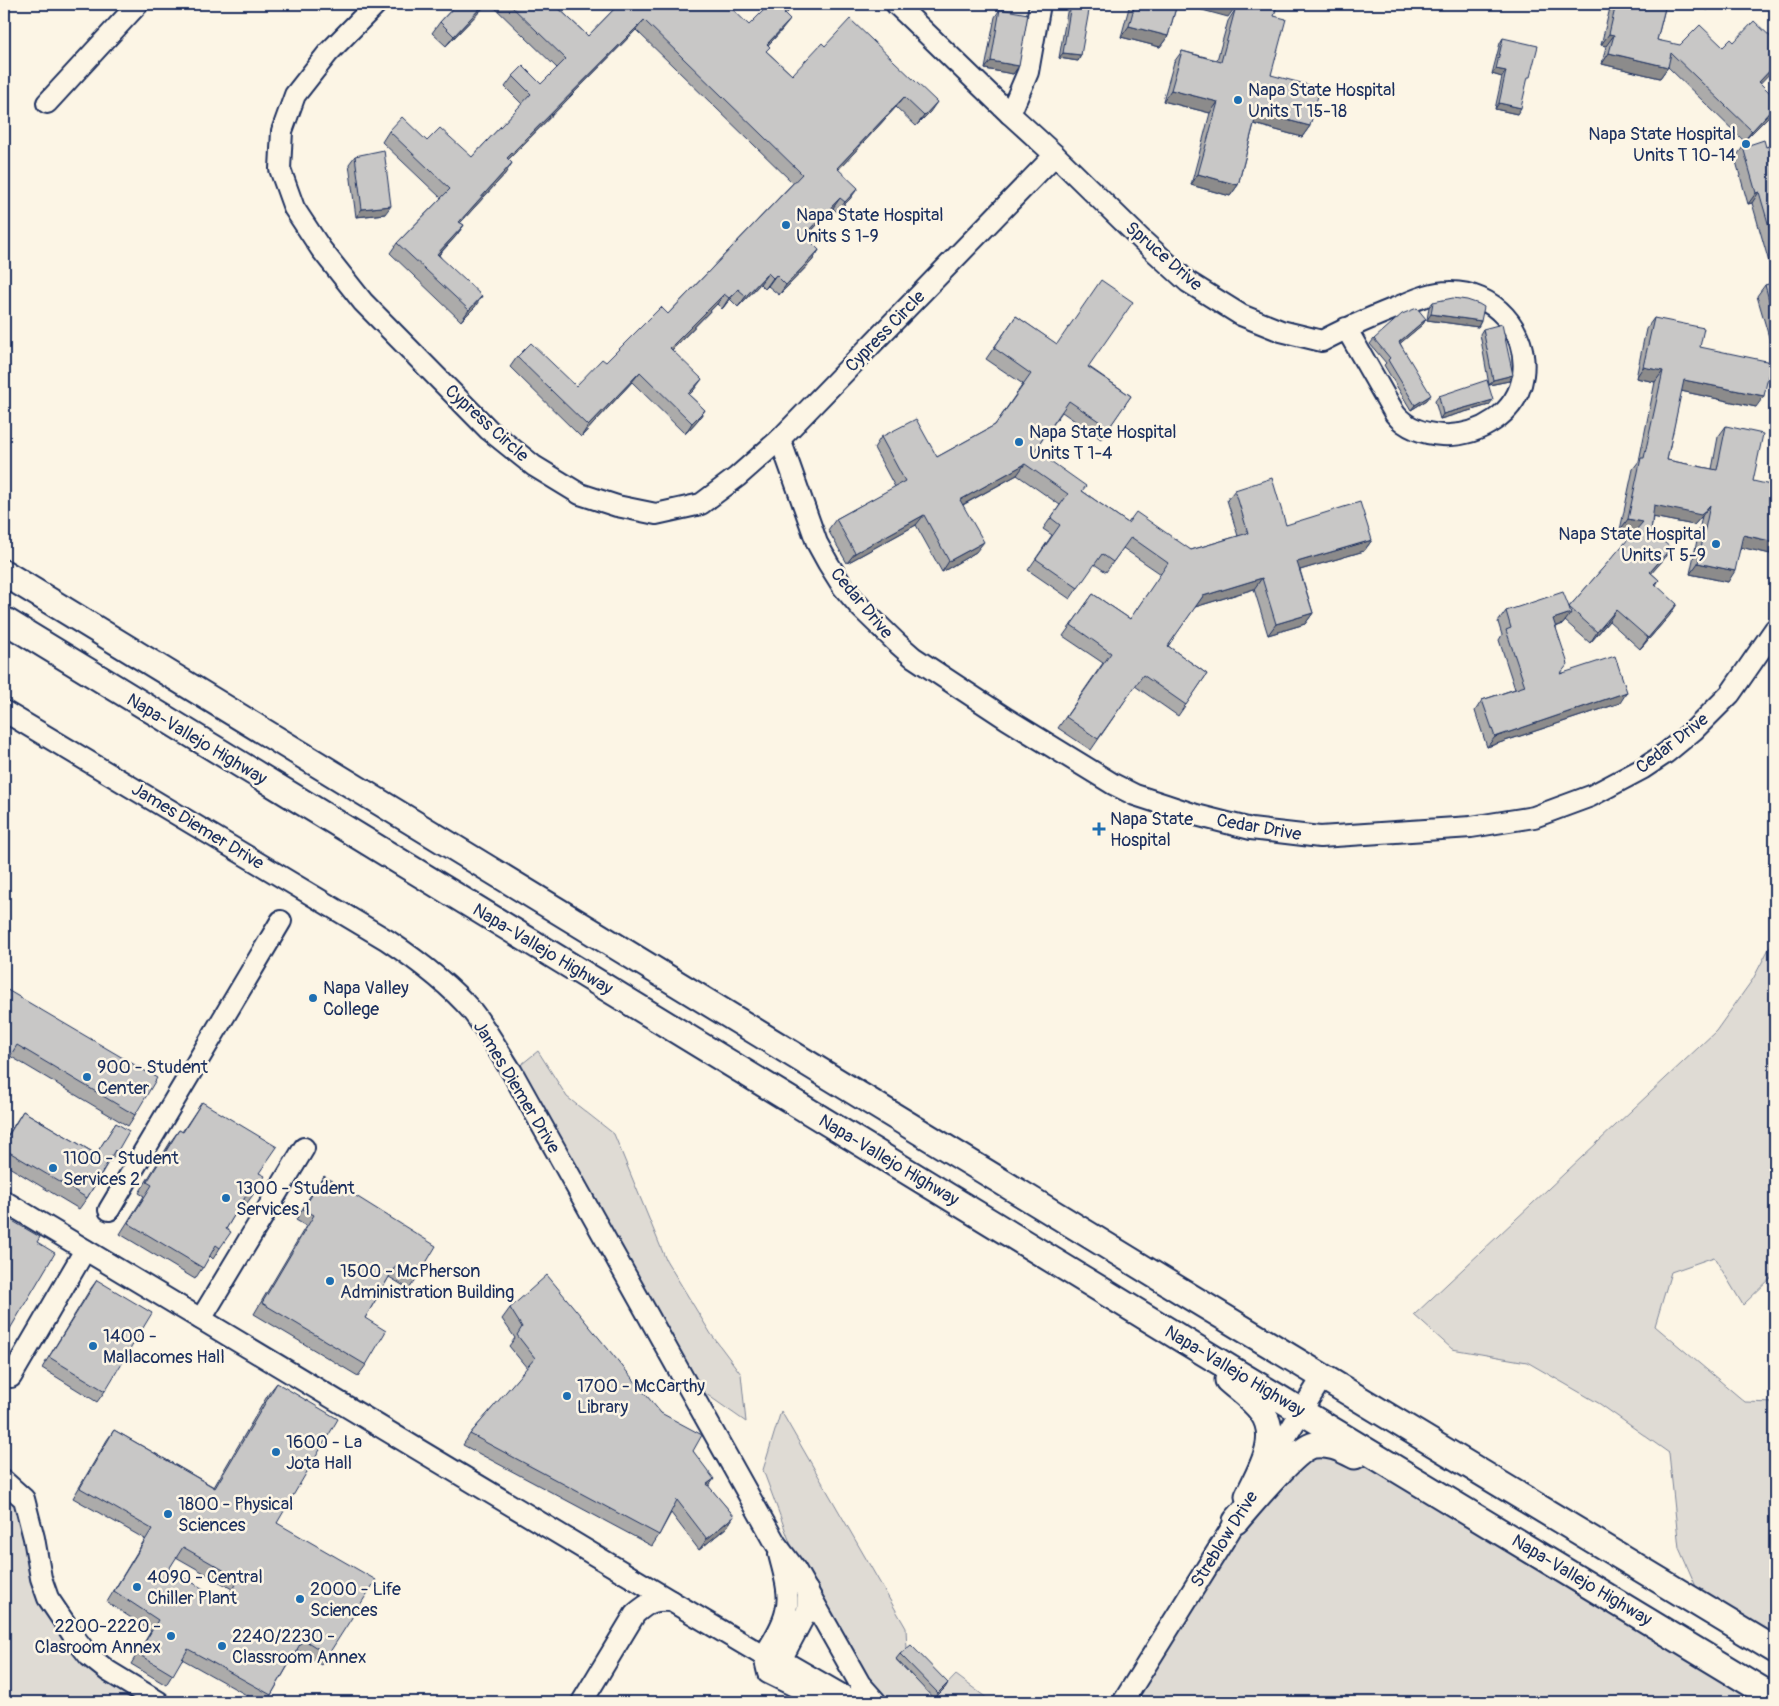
<svg xmlns="http://www.w3.org/2000/svg" width="1779" height="1706" viewBox="0 0 1779 1706" font-family="Pangolin,sans-serif">
<style>
.green{fill:#dfdbd4;stroke:#7d8599}
.lines{fill:none;stroke-linecap:round;stroke-linejoin:round}
.minor-casing{stroke:#1b2f5e;stroke-width:24}
.major-casing{stroke:#1b2f5e;stroke-width:29}
.minor{stroke:#fcf5e5;stroke-width:20}
.major{stroke:#fcf5e5;stroke-width:25}
.wall{fill:#acabaa;stroke:#1b2f5e;fill-rule:evenodd}
.shaded-wall{fill:#8c8b8b;stroke:#1b2f5e}
.building{fill:#c8c7c6;stroke:#1b2f5e;fill-rule:evenodd}
.poi-dot{fill:#1f6fb2;stroke:#fcf5e5;stroke-width:2}
.labels{text-anchor:middle;stroke-width:5;stroke-linejoin:round;paint-order:stroke}
.poi-label{font-size:18px;fill:#1b2f5e;stroke:#fcf5e5;text-anchor:start}
.street-label{font-size:18px;fill:#1b2f5e;stroke:#fcf5e5}
</style>
<rect width="100%" height="100%" fill="#fcf5e5"/>
<filter id="ink" filterUnits="userSpaceOnUse"><feTurbulence type="fractalNoise" baseFrequency=".02" numOctaves="2"/><feDisplacementMap in="SourceGraphic" scale="10" xChannelSelector="R" yChannelSelector="G"/><feConvolveMatrix kernelMatrix="1 2 1 2 8 2 1 2 1" color-interpolation-filters="sRGB"/></filter>
<g filter="url(#ink)">
<g class="green">
<polygon points="1775,937 1775,1274 1743,1305 1714,1257 1671,1272 1655,1326 1745,1402 1775,1403 1775,1650 1705,1607 1679,1548 1669,1453 1600,1404 1527,1362 1452,1349 1414,1315 1716,1031 1753,979"/>
<polygon points="538,1051 567,1097 614,1134 666,1260 711,1334 741,1374 746,1422 682,1377 512,1072"/>
<polygon points="781,1411 906,1628 907,1650 896,1660 934,1698 956,1675 992,1702 876,1702 808,1591 763,1470"/>
<polygon points="1332,1445 1775,1702 1123,1702 1277,1474"/>
<polygon points="4,1481 34,1538 74,1638 159,1702 4,1702"/>
</g>
<g class="lines">
<defs>
<g id="minor">
<polyline points="376,4 328,53 295,95 282,131 280,169 294,208 321,249 363,302 489,430 534,466 580,494 617,506 656,514 701,504 737,477 780,439 1055,155"/>
<path d="M896 4 1010 114 1055 155 1143 241 1188 282 1241 315 1281 331 1322 341C1346 328 1370 318 1395 308 1413 301 1430 292 1449 292 1493 291 1529 330 1523 375 1518 413 1479 437 1442 435 1425 434 1406 428 1395 414L1346 328"/>
<polyline points="47,103 138,4"/>
<polyline points="1010,114 1028,72 1040,4"/>
<polyline points="780,439 817,543 828,563 843,587 861,608 897,643 913,657 1007,719 1113,784 1135,795 1166,805 1196,815 1251,829 1320,837 1471,827 1534,817 1591,796 1642,769 1666,753 1694,730 1730,694 1775,629"/>
<path d="M4 711 387 940C417 960 448 983 472 1011 487 1030 499 1052 512 1072L776 1544 795 1569 860 1684 876 1702"/>
<polyline points="4,1201 671,1601"/>
<polyline points="109,1210 281,921"/>
<polyline points="201,1319 304,1148"/>
<polyline points="11,1377 85,1250"/>
<polyline points="1268,1466 1323,1376"/>
<polyline points="4,1481 24,1499 34,1538 41,1578 48,1598 75,1638 89,1656 108,1671 159,1702"/>
<path d="M779 1554C783 1571 791 1593 786 1611 783 1627 772 1642 764 1656L768 1673 827 1702"/>
<polyline points="771,1669 781,1660 807,1611 808,1591"/>
<path d="M582 1702 635 1614C649 1602 653 1600 671 1601L764 1656 781 1660 854 1702"/>
<polyline points="1123,1702 1244,1508"/>
</g>
<g id="major">
<polyline points="4,573 1194,1299 1775,1650"/>
<polyline points="4,620 1185,1341 1775,1698"/>
<path d="M1228 1380C1239 1390 1253 1399 1262 1412 1281 1438 1260 1471 1248 1496"/>
<path d="M1236 1521C1250 1505 1297 1448 1314 1445 1330 1443 1341 1449 1355 1456"/>
</g>
</defs>
<use href="#minor" class="minor-casing"/>
<use href="#major" class="major-casing"/>
<use href="#minor" class="minor"/>
<use href="#major" class="major"/>
</g>
<g class="wall">
<polygon points="457,4 487,4 446,46 432,33 440,22"/>
<polygon points="491,4 554,4 588,36 619,4 749,25 770,4 794,4 785,15 782,30 768,45 766,51 792,75 825,46 930,112 916,126 896,107 838,170 850,199 837,212 833,208 806,237 819,250 812,261 779,295 768,286 765,289 760,284 738,307 730,299 722,309 717,304 672,350 694,390 689,395 705,410 697,421 685,434 632,382 581,437 510,367 517,357 576,386 668,314 793,183 636,30 508,160 505,174 460,223 464,225 456,236 439,255 475,307 461,321 390,253 397,243 441,198 382,142 389,131 427,141 472,157 522,104 505,87 513,76 541,84 557,68"/>
<polygon points="1070,4 1084,4 1081,55 1078,61 1059,58 1068,7"/>
<polygon points="1130,4 1177,4 1168,36 1160,47 1121,37"/>
<polygon points="1611,4 1666,4 1657,40 1760,84 1775,98 1775,108 1772,113 1744,141 1668,67 1660,78 1602,64 1606,46 1601,45"/>
<polygon points="1000,9 1013,74 985,69 995,17"/>
<polygon points="1235,10 1274,16 1271,75 1310,126 1302,137 1254,124 1238,185 1230,196 1191,185 1210,113 1163,101 1174,62 1182,51 1217,60 1228,21"/>
<polygon points="1503,38 1526,82 1517,114 1495,109 1502,77 1492,74 1500,43"/>
<polygon points="1775,144 1775,343 1771,344 1757,296 1765,285 1775,283 1752,203 1748,204 1735,158 1743,147 1766,147"/>
<polygon points="355,156 385,214 356,217 349,164"/>
<polygon points="1433,302 1481,321 1478,327 1427,320 1429,307"/>
<polygon points="1016,316 1131,396 1101,439 1062,412 1035,450 1082,491 1128,523 1191,550 1238,536 1227,500 1235,490 1286,525 1372,540 1364,551 1300,570 1313,613 1305,624 1268,635 1254,589 1195,607 1168,646 1207,674 1178,716 1135,686 1091,750 1058,728 1103,663 1063,636 1093,594 1130,619 1161,574 1123,548 1106,572 1094,564 1070,599 1028,570 1052,535 1043,529 1060,505 1017,475 963,505 976,552 942,572 916,525 847,563 828,530 836,519 895,487 874,448 881,437 937,457 995,425 1023,384 986,359"/>
<polygon points="1654,318 1700,347 1756,407 1681,391 1667,460 1712,469 1718,437 1726,426 1753,481 1775,555 1741,547 1728,582 1690,574 1702,516 1694,525 1653,517 1651,531 1664,559 1651,573 1659,580 1656,585 1670,615 1640,649 1609,621 1590,643 1565,621 1563,624 1556,627 1562,674 1620,703 1487,747 1475,711 1482,700 1515,689 1499,640 1502,635 1498,622 1506,611 1569,607 1634,533 1620,530 1633,469 1639,461 1655,382 1636,378 1646,329"/>
<polygon points="1426,319 1423,324 1400,343 1427,400 1411,410 1384,365 1386,363 1370,344 1374,339"/>
<polygon points="1483,329 1509,381 1489,385 1480,334"/>
<polygon points="1439,396 1489,405 1440,419 1435,401"/>
<polygon points="4,988 135,1115 128,1126 10,1056"/>
<polygon points="202,1102 259,1173 255,1192 247,1203 243,1200 226,1229 220,1248 213,1259 210,1256 195,1279 120,1234 144,1196 139,1193 171,1141 179,1130 182,1132"/>
<polygon points="23,1111 96,1154 116,1123 117,1152 110,1162 109,1161 87,1198 79,1209 4,1164 4,1141"/>
<polygon points="324,1176 417,1278 409,1289 389,1277 365,1318 366,1365 358,1376 254,1314 306,1226 296,1220 316,1186"/>
<polygon points="97,1280 105,1391 97,1402 42,1368 89,1291"/>
<polygon points="510,1308 661,1413 693,1451 708,1486 734,1516 727,1527 699,1550 671,1513 659,1535 652,1546 463,1445 470,1434 527,1368 509,1346 515,1338 502,1319"/>
<path d="M277 1383V1523L328 1655 321 1665 297 1650 271 1695 265 1702H259L182 1659 166 1685 131 1664 151 1631 107 1602 145 1539 73 1498 107 1440 114 1430 214 1487 269 1393ZM176 1557 232 1589 225 1602 169 1569Z"/>
<polygon points="900,1654 945,1688 934,1699 896,1659"/>
</g>
<g class="shaded-wall">
<polygon points="484,4 487,4 446,46 454,36"/>
<polygon points="793,4 794,4 789,11 776,24 784,14"/>
<polygon points="1180,4 1228,4 1236,6 1228,17"/>
<polygon points="1681,4 1712,4 1708,10"/>
<polygon points="644,20 636,30 499,169 507,158"/>
<polygon points="790,20 782,30 760,54 767,44"/>
<polygon points="1129,26 1168,36 1160,47 1121,37"/>
<polygon points="1609,34 1614,35 1606,46 1601,45"/>
<polygon points="1063,53 1081,55 1078,61 1059,58"/>
<polygon points="1609,53 1668,67 1660,78 1602,64"/>
<polygon points="991,61 1019,66 1013,74 985,69"/>
<polygon points="1775,65 1775,68 1751,93 1759,82"/>
<polygon points="1496,69 1506,71 1502,77 1492,74"/>
<polygon points="1171,90 1218,102 1210,113 1163,101"/>
<polygon points="904,97 896,107 830,179 837,168"/>
<polygon points="937,102 930,112 916,126 924,116"/>
<polygon points="1499,103 1521,108 1517,114 1495,109"/>
<polygon points="1775,106 1775,108 1772,113 1744,141 1752,131"/>
<polygon points="1257,112 1310,126 1302,137 1250,123"/>
<polygon points="512,163 505,174 452,232 459,222"/>
<polygon points="1198,174 1238,185 1230,196 1191,185"/>
<polygon points="858,188 850,199 837,212 845,202"/>
<polygon points="1759,192 1752,203 1748,204 1756,193"/>
<polygon points="840,198 833,208 797,246 804,235"/>
<polygon points="391,206 385,214 356,217 362,209"/>
<polygon points="464,225 456,236 430,264 437,254"/>
<polygon points="819,250 812,261 779,295 786,285"/>
<polygon points="768,273 760,284 738,307 746,296"/>
<polygon points="776,275 768,286 765,289 773,278"/>
<polygon points="738,289 722,309 729,298"/>
<polygon points="724,294 717,304 663,359 670,348"/>
<polygon points="482,296 475,307 461,321 469,310"/>
<polygon points="1431,314 1481,321 1478,327 1427,320"/>
<polygon points="1426,319 1423,324 1396,347 1399,342"/>
<polygon points="1775,338 1775,343 1771,344"/>
<polygon points="1643,367 1663,371 1655,382 1636,378"/>
<polygon points="640,372 632,382 581,437 588,426"/>
<polygon points="1513,375 1509,381 1489,385 1493,380"/>
<polygon points="702,379 694,390 680,404 688,394"/>
<polygon points="1684,380 1764,396 1756,407 1676,390"/>
<polygon points="1431,395 1427,400 1411,410 1415,405"/>
<polygon points="1493,400 1489,405 1440,419 1443,414"/>
<polygon points="705,410 697,421 685,434 692,423"/>
<polygon points="1025,464 1017,475 953,510 960,500"/>
<polygon points="1654,505 1710,505 1702,516 1694,525 1647,516"/>
<polygon points="924,515 916,525 847,563 855,553"/>
<polygon points="1628,519 1643,522 1635,533 1620,530"/>
<polygon points="1743,535 1775,542 1775,555 1735,546"/>
<polygon points="1372,540 1364,551 1290,573 1297,562"/>
<polygon points="984,542 976,552 942,572 949,561"/>
<polygon points="1671,548 1664,559 1643,583 1650,572"/>
<polygon points="1698,563 1735,571 1728,582 1690,574"/>
<polygon points="1262,578 1254,589 1195,607 1203,596"/>
<polygon points="1677,604 1670,615 1640,649 1648,638"/>
<polygon points="1616,610 1609,621 1590,643 1597,632"/>
<polygon points="1313,613 1305,624 1268,635 1276,624"/>
<polygon points="1571,613 1563,624 1546,630 1553,619"/>
<polygon points="1627,692 1620,703 1487,747 1495,737"/>
<polygon points="714,1479 706,1490 707,1484"/>
<polygon points="734,1516 727,1527 699,1550 707,1539"/>
<polygon points="948,1683 945,1688 934,1699 938,1693"/>
</g>
<g class="building">
<polygon points="457,4 484,4 454,36 440,22"/>
<polygon points="509,4 554,4 588,36 619,4 727,4 749,25 770,4 793,4 784,14 790,20 767,44 770,47 766,51 792,75 822,43 825,46 850,19 937,102 924,116 904,97 837,168 858,188 845,202 840,198 804,235 819,250 786,285 776,275 773,278 768,273 746,296 738,289 729,298 724,294 670,348 702,379 688,394 705,410 692,423 640,372 588,426 517,357 531,343 576,386 602,359 606,362 661,307 668,314 802,174 644,20 507,158 512,163 459,222 464,225 437,254 482,296 469,310 397,243 450,189 389,131 402,117 427,141 440,128 472,157 531,94 513,76 523,66 541,84 566,59"/>
<polygon points="1071,4 1084,4 1090,5 1081,55 1063,53"/>
<polygon points="1135,4 1177,4 1168,36 1129,26"/>
<polygon points="1240,4 1276,4 1277,6 1274,16 1286,19 1271,75 1320,88 1310,126 1257,112 1238,185 1198,174 1218,102 1171,90 1182,51 1221,62 1235,10"/>
<polygon points="1616,4 1666,4 1657,40 1680,45 1700,25 1723,47 1731,39 1734,42 1754,21 1775,41 1775,65 1759,82 1775,98 1775,106 1752,131 1671,53 1668,67 1609,53 1614,35 1609,34"/>
<polygon points="1000,9 1028,14 1019,66 991,61"/>
<polygon points="1503,38 1538,46 1530,77 1528,77 1521,108 1499,103 1506,71 1496,69"/>
<polygon points="1764,140 1766,147 1775,144 1775,247 1759,192 1756,193 1743,147"/>
<polygon points="384,150 391,206 362,209 355,156"/>
<polygon points="1101,280 1133,302 1088,367 1131,396 1109,428 1069,401 1035,450 1086,486 1082,491 1128,523 1136,512 1191,550 1248,533 1235,490 1272,478 1286,525 1360,502 1372,540 1297,562 1313,613 1276,624 1262,578 1203,596 1168,646 1207,674 1186,705 1143,675 1098,739 1066,717 1111,653 1071,625 1093,594 1130,619 1168,563 1131,537 1113,562 1102,554 1078,588 1036,559 1060,525 1051,518 1068,494 1025,464 960,500 984,542 949,561 924,515 855,553 836,519 905,481 881,437 916,419 937,457 995,425 1031,374 994,348 1016,316 1057,344"/>
<polygon points="1775,282 1775,322 1765,285"/>
<polygon points="1453,298 1467,300 1479,304 1484,307 1481,321 1431,314 1433,302"/>
<polygon points="1417,308 1426,319 1399,342 1431,395 1415,405 1388,360 1390,358 1374,339 1402,314"/>
<polygon points="1654,318 1704,328 1700,347 1771,362 1764,396 1684,380 1667,460 1717,470 1726,426 1763,434 1753,481 1775,486 1775,542 1743,535 1735,571 1698,563 1710,505 1701,515 1654,505 1651,531 1671,548 1650,572 1659,580 1655,584 1677,604 1648,638 1616,610 1597,632 1569,607 1571,613 1553,619 1568,664 1560,674 1615,656 1627,692 1495,737 1482,700 1525,686 1506,630 1511,628 1506,611 1563,592 1569,607 1643,522 1628,519 1641,458 1644,458 1663,371 1643,367"/>
<polygon points="1502,324 1513,375 1493,380 1483,329"/>
<polygon points="1487,380 1493,400 1443,414 1439,396"/>
<polygon points="4,988 157,1078 135,1115 17,1045 4,1066"/>
<polygon points="202,1102 277,1147 259,1173 265,1176 255,1192 250,1189 226,1229 231,1232 220,1248 216,1245 203,1268 128,1223 152,1185 147,1182 179,1130 183,1132"/>
<polygon points="23,1111 96,1154 116,1123 129,1131 117,1152 115,1150 87,1198 4,1149 4,1143"/>
<polygon points="324,1176 436,1246 417,1278 396,1265 365,1318 386,1331 366,1365 262,1303 314,1215 303,1209"/>
<polygon points="4,1216 40,1237 37,1242 55,1253 4,1339"/>
<polygon points="547,1275 661,1413 702,1435 693,1451 714,1479 707,1484 734,1516 707,1539 677,1500 659,1535 470,1434 535,1358 517,1335 522,1327 510,1308"/>
<polygon points="97,1280 152,1313 105,1391 49,1357"/>
<path d="M277 1383 338 1419 277 1523 376 1580 328 1655 303 1639 271 1695 188 1649 173 1675 138 1654 158 1620 114 1591 152 1529 80 1488 114 1430 215 1488ZM183 1547 239 1579 226 1602 169 1569Z"/>
<polygon points="911,1645 948,1683 938,1693 900,1654"/>
</g>
</g>
<g class="poi-dot">
<circle cx="1238" cy="100" r="5"/>
<circle cx="1746" cy="144" r="5"/>
<circle cx="786" cy="225" r="5"/>
<circle cx="1019" cy="442" r="5"/>
<circle cx="1716" cy="544" r="5"/>
<path d="M1096.5 821.5h5v5h5v5h-5v5h-5v-5h-5v-5h5z"/>
<circle cx="313" cy="998" r="5"/>
<circle cx="87" cy="1077" r="5"/>
<circle cx="53" cy="1168" r="5"/>
<circle cx="226" cy="1198" r="5"/>
<circle cx="330" cy="1281" r="5"/>
<circle cx="93" cy="1346" r="5"/>
<circle cx="567" cy="1396" r="5"/>
<circle cx="276" cy="1452" r="5"/>
<circle cx="168" cy="1514" r="5"/>
<circle cx="137" cy="1587" r="5"/>
<circle cx="300" cy="1599" r="5"/>
<circle cx="171" cy="1636" r="5"/>
<circle cx="222" cy="1646" r="5"/>
</g>
<g class="labels">
<g class="poi-label">
<text x="1248" y="96">Napa State Hospital<tspan x="1248" dy="21">Units T 15-18</tspan></text>
<text x="1736" y="140" text-anchor="end">Napa State Hospital<tspan x="1736" dy="21">Units T 10-14</tspan></text>
<text x="796" y="221">Napa State Hospital<tspan x="796" dy="21">Units S 1-9</tspan></text>
<text x="1029" y="438">Napa State Hospital<tspan x="1029" dy="21">Units T 1-4</tspan></text>
<text x="1706" y="540" text-anchor="end">Napa State Hospital<tspan x="1706" dy="21">Units T 5-9</tspan></text>
<text x="1110" y="825">Napa State<tspan x="1110" dy="21">Hospital</tspan></text>
<text x="323" y="994">Napa Valley<tspan x="323" dy="21">College</tspan></text>
<text x="97" y="1073">900 - Student<tspan x="97" dy="21">Center</tspan></text>
<text x="63" y="1164">1100 - Student<tspan x="63" dy="21">Services 2</tspan></text>
<text x="236" y="1194">1300 - Student<tspan x="236" dy="21">Services 1</tspan></text>
<text x="340" y="1277">1500 - McPherson<tspan x="340" dy="21">Administration Building</tspan></text>
<text x="103" y="1342">1400 -<tspan x="103" dy="21">Mallacomes Hall</tspan></text>
<text x="577" y="1392">1700 - McCarthy<tspan x="577" dy="21">Library</tspan></text>
<text x="286" y="1448">1600 - La<tspan x="286" dy="21">Jota Hall</tspan></text>
<text x="178" y="1510">1800 - Physical<tspan x="178" dy="21">Sciences</tspan></text>
<text x="147" y="1583">4090 - Central<tspan x="147" dy="21">Chiller Plant</tspan></text>
<text x="310" y="1595">2000 - Life<tspan x="310" dy="21">Sciences</tspan></text>
<text x="161" y="1632" text-anchor="end">2200-2220 -<tspan x="161" dy="21">Clasroom Annex</tspan></text>
<text x="232" y="1642">2240/2230 -<tspan x="232" dy="21">Classroom Annex</tspan></text>
</g>
<g class="street-label">
<text transform="translate(1164 256) rotate(41)" y="6">Spruce Drive</text>
<text transform="translate(885 331) rotate(-46)" y="6">Cypress Circle</text>
<text transform="translate(487 423) rotate(42)" y="6">Cypress Circle</text>
<text transform="translate(862 603) rotate(50)" y="6">Cedar Drive</text>
<text transform="translate(197 739) rotate(31)" y="6">Napa-Vallejo Highway</text>
<text transform="translate(1672 743) rotate(-38)" y="6">Cedar Drive</text>
<text transform="translate(198 826) rotate(31)" y="6">James Diemer Drive</text>
<text transform="translate(1259 827) rotate(10)" y="6">Cedar Drive</text>
<text transform="translate(543 949) rotate(31)" y="6">Napa-Vallejo Highway</text>
<text transform="translate(517 1087) rotate(59)" y="6">James Diemer Drive</text>
<text transform="translate(889 1160) rotate(31)" y="6">Napa-Vallejo Highway</text>
<text transform="translate(1235 1371) rotate(31)" y="6">Napa-Vallejo Highway</text>
<text transform="translate(1224 1539) rotate(-58)" y="6">Streblow Drive</text>
<text transform="translate(1582 1580) rotate(31)" y="6">Napa-Vallejo Highway</text>
</g>
</g>
<rect width="1779" height="1706" fill="none" stroke="#fcf5e5" stroke-width="20"/>
<rect x="10" y="10" width="1759" height="1686" fill="none" stroke="#1b2f5e" stroke-width="2" filter="url(#ink)"/>
</svg>
